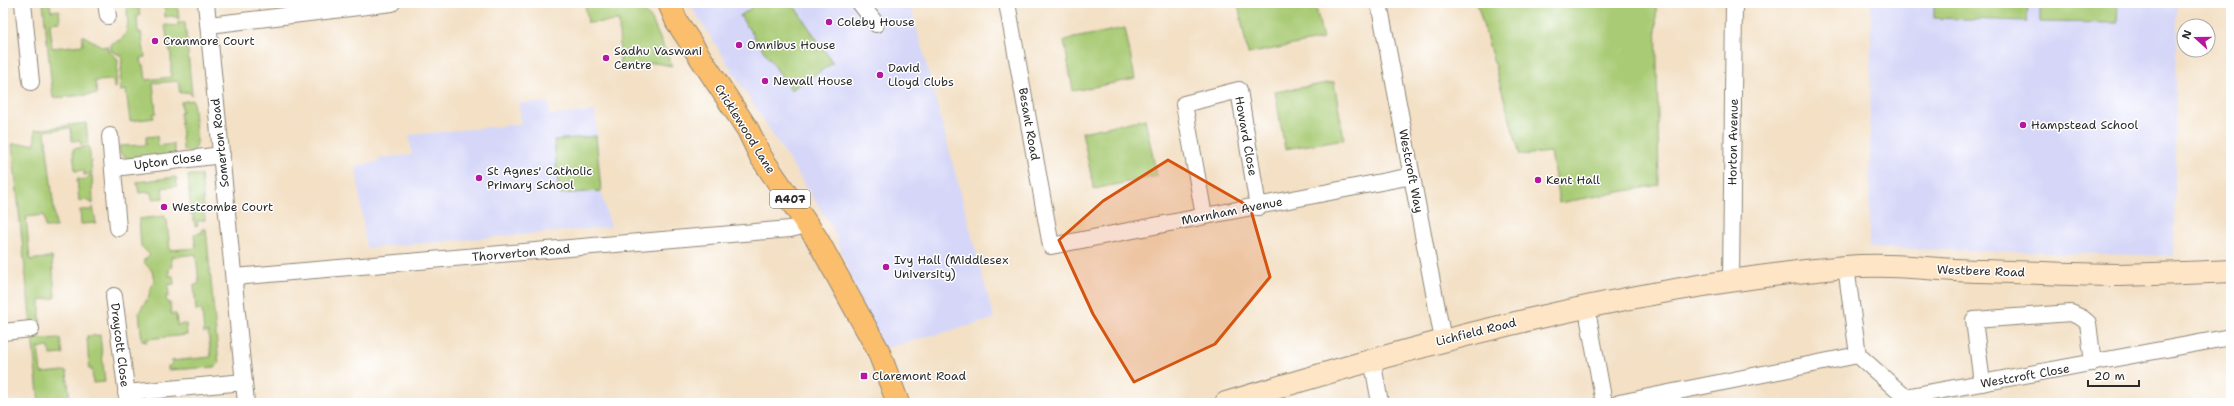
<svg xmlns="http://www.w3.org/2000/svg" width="2234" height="406" viewBox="0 0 2234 406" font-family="'Shantell Sans',sans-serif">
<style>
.built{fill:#d6d7f8}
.green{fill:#a9cb74;stroke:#6a7b50}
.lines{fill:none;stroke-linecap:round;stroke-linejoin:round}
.street-casing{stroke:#8f8678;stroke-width:18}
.secondary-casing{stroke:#8f8678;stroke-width:24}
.primary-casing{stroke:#8f8678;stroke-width:24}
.street{stroke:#fff;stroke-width:16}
.secondary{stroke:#fde5c5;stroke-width:22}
.primary{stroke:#fabe6d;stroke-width:22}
.marked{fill:#d5540f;fill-opacity:0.2;stroke:#d5540f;stroke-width:3;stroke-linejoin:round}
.poi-dot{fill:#b5179e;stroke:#fff;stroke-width:1.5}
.labels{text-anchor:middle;stroke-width:3;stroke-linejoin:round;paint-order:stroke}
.shield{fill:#fff;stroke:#6b6b6b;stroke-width:1}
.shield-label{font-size:11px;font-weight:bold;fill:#2b2b2b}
.poi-label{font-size:12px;fill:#2b2b2b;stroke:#fff;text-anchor:start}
.street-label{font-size:12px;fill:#2b2b2b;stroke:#fff}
</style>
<rect width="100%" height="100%" fill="#fff"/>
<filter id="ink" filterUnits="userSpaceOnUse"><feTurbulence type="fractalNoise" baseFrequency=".025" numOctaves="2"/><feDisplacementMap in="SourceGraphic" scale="8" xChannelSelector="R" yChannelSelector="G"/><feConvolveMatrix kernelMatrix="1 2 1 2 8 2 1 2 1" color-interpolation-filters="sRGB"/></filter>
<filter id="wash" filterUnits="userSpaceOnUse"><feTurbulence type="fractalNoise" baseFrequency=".012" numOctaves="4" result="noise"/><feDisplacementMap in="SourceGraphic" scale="16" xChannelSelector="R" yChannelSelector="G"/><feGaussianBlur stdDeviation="0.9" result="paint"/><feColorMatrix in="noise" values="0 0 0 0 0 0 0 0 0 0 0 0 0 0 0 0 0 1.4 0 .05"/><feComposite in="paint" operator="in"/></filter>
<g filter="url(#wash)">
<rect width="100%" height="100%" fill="#f3e0c5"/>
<g class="built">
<polygon points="689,3 910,3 994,319 878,350 833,229"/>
<polygon points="1871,3 2177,3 2174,256 1869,248"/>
<polygon points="549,102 550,115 595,111 601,191 611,227 366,248 356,165 379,162 378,158 412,155 409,135 521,124 519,103"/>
</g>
<g class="green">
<polygon points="43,3 50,3 51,11 59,10 60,22 50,23 52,48 83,45 82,36 84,36 103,47 107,46 108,51 118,59 116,88 114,88 113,80 95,81 97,94 53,98"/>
<path d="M138 3 140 16H137L138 32H141L145 57 141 58 142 65H144L146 80 171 77V51L169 50 165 25 178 26V22H185L192 95 188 92 180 93 178 81 153 83 156 113 153 114 154 118 130 121 126 90 120 91 122 56 111 51V43C132 40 128 19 126 4Z"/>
<polygon points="164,3 177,3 179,19 173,16 165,17"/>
<polygon points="758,3 792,3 833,63 791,90 740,16"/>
<polygon points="1242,3 1315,3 1323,39 1248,54 1238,4"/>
<polygon points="1477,3 1656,3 1659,185 1559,203 1551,152 1520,155"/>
<polygon points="1934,3 2028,3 2027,21 1934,18"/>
<polygon points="2040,3 2118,3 2117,23 2040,22"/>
<polygon points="585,4 630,6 644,10 652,20 672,66 655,63 620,66 619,21 588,23"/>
<polygon points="1125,28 1135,79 1073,91 1064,40"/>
<polygon points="1334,82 1344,139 1285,149 1275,92"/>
<polygon points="193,100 197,143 196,148 190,152 184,151 183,148 180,113 182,112 181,102"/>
<polygon points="1145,119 1157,176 1094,189 1082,132"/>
<polygon points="86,123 88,143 81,145 80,140 72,141 71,128 45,131 56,227 45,227 44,215 26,217 30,260 52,257 55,298 40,300 40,339 60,338 63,354 50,355 49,347 38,348 41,373 65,371 67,372 70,403 39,403 12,144 35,144 35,130"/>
<polygon points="157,136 158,146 173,144 176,156 129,160 120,153 119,146 146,145 146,137"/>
<polygon points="596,136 601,191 559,194 554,140"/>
<polygon points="89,146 92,173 84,175 84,170 75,171 73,149"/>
<polygon points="90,175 92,175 93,204 87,200 79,201 77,179 85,180"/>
<polygon points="188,175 201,175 205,220 197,221 198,225 195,226 193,215 191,215"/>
<polygon points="176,177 177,186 162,188 163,198 152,199 151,192 139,193 137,182"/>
<polygon points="93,207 96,223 81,224 80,210 91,210"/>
<polygon points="165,216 165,220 167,220 170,250 196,248 194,234 202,233 202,229 206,229 219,364 216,367 168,370 168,366 172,365 171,361 211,357 208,332 204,333 202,310 196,310 194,285 199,284 196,254 171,257 172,267 169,268 169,276 173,276 174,284 168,285 169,296 166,296 167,303 170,303 171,314 176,314 177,325 186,324 187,335 146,339 147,342 142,341 139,312 148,298 154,280 152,271 143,261 150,255 141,246 139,219"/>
<polygon points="100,335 105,382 93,383 92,369 89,369 87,336"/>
</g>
</g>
<g filter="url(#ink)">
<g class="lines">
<defs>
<g id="street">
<polyline points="23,3 31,82"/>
<polyline points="106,3 108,16"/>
<polyline points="206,3 246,403"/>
<polyline points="860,3 876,24"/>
<polyline points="1007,3 1051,246 1412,176"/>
<polyline points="1379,3 1443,340"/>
<polyline points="209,25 392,3"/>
<polyline points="110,136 118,228"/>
<polyline points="114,168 222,155"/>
<polyline points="1204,216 1184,104 1239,90 1258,207"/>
<polyline points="1846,267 1858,355"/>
<polyline points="234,277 790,229 808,225"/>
<polyline points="1731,281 1734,3"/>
<polyline points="114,296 128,403"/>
<polyline points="1589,321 1604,403"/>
<polyline points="3,332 31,329"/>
<polyline points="1372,359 1380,403"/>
<polyline points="1982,383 1974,320 2071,313 2082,318 2088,323 2093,363"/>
<polyline points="126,393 244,382"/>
<polyline points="1619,403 1858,355 1905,397 2231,337"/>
</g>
<path id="secondary" d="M1226 403C1429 341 1634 286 1846 267 1891 263 1935 270 1980 271 2026 272 2072 275 2118 275 2156 274 2193 273 2231 271"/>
<polyline id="primary" points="669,3 677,22 748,130 761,157 817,239 878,350 898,403"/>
</defs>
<use href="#street" class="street-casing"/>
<use href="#secondary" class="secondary-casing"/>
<use href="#primary" class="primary-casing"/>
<use href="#street" class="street"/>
<use href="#secondary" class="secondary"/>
<use href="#primary" class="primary"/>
</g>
</g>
<path class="marked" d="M1168 160 1250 207 1270 277 1215 344 1134 382 1093 314 1059 240 1103 201Z"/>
<g class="poi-dot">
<circle cx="829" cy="22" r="4"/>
<circle cx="155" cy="41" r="4"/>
<circle cx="739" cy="45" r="4"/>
<circle cx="606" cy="58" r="4"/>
<circle cx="880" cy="75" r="4"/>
<circle cx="765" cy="81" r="4"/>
<circle cx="2023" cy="125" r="4"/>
<circle cx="479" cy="178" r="4"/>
<circle cx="1538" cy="180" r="4"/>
<circle cx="164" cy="207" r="4"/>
<circle cx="886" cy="267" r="4"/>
<rect x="860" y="372" width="8" height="8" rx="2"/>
</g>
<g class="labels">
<rect class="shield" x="770" y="190" width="40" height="18" rx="3"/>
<g class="shield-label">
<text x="790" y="203">A407</text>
</g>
<g class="poi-label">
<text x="837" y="26">Coleby House</text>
<text x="163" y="45">Cranmore Court</text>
<text x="747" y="49">Omnibus House</text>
<text x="614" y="55">Sadhu Vaswani<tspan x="614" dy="14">Centre</tspan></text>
<text x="888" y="72">David<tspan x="888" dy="14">Lloyd Clubs</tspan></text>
<text x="773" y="85">Newall House</text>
<text x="2031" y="129">Hampstead School</text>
<text x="487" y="175">St Agnes' Catholic<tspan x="487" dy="14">Primary School</tspan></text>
<text x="1546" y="184">Kent Hall</text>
<text x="172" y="211">Westcombe Court</text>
<text x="894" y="264">Ivy Hall (Middlesex<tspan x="894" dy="14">University)</tspan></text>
<text x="872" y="380">Claremont Road</text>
</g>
<g class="street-label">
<text transform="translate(1029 124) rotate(80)" y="4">Besant Road</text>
<text transform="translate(745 129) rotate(58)" y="4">Cricklewood Lane</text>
<text transform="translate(1246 136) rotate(80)" y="4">Howard Close</text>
<text transform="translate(1733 142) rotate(-89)" y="4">Horton Avenue</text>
<text transform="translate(220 143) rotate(-96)" y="4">Somerton Road</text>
<text transform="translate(168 161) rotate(-7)" y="4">Upton Close</text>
<text transform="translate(1411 171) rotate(79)" y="4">Westcroft Way</text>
<text transform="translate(1232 211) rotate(-11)" y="4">Marnham Avenue</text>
<text transform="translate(521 253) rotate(-5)" y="4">Thorverton Road</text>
<text transform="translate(1981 271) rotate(2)" y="4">Westbere Road</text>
<text transform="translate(1476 332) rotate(-14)" y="4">Lichfield Road</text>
<text transform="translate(120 345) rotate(83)" y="4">Draycott Close</text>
<text transform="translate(2025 376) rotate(-10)" y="4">Westcroft Close</text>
</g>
</g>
<rect width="2234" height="406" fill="none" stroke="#fff" stroke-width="16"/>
<g transform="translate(2196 38) rotate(291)"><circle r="19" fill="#ffffff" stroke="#aaaaaa"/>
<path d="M0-3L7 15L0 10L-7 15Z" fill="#b5179e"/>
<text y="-6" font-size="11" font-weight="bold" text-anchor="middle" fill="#2b2b2b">N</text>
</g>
<path d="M2088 380v6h51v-6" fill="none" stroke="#2b2b2b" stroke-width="2"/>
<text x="2094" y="380" font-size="12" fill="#2b2b2b" stroke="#ffffff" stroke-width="3" paint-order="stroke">20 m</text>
</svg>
